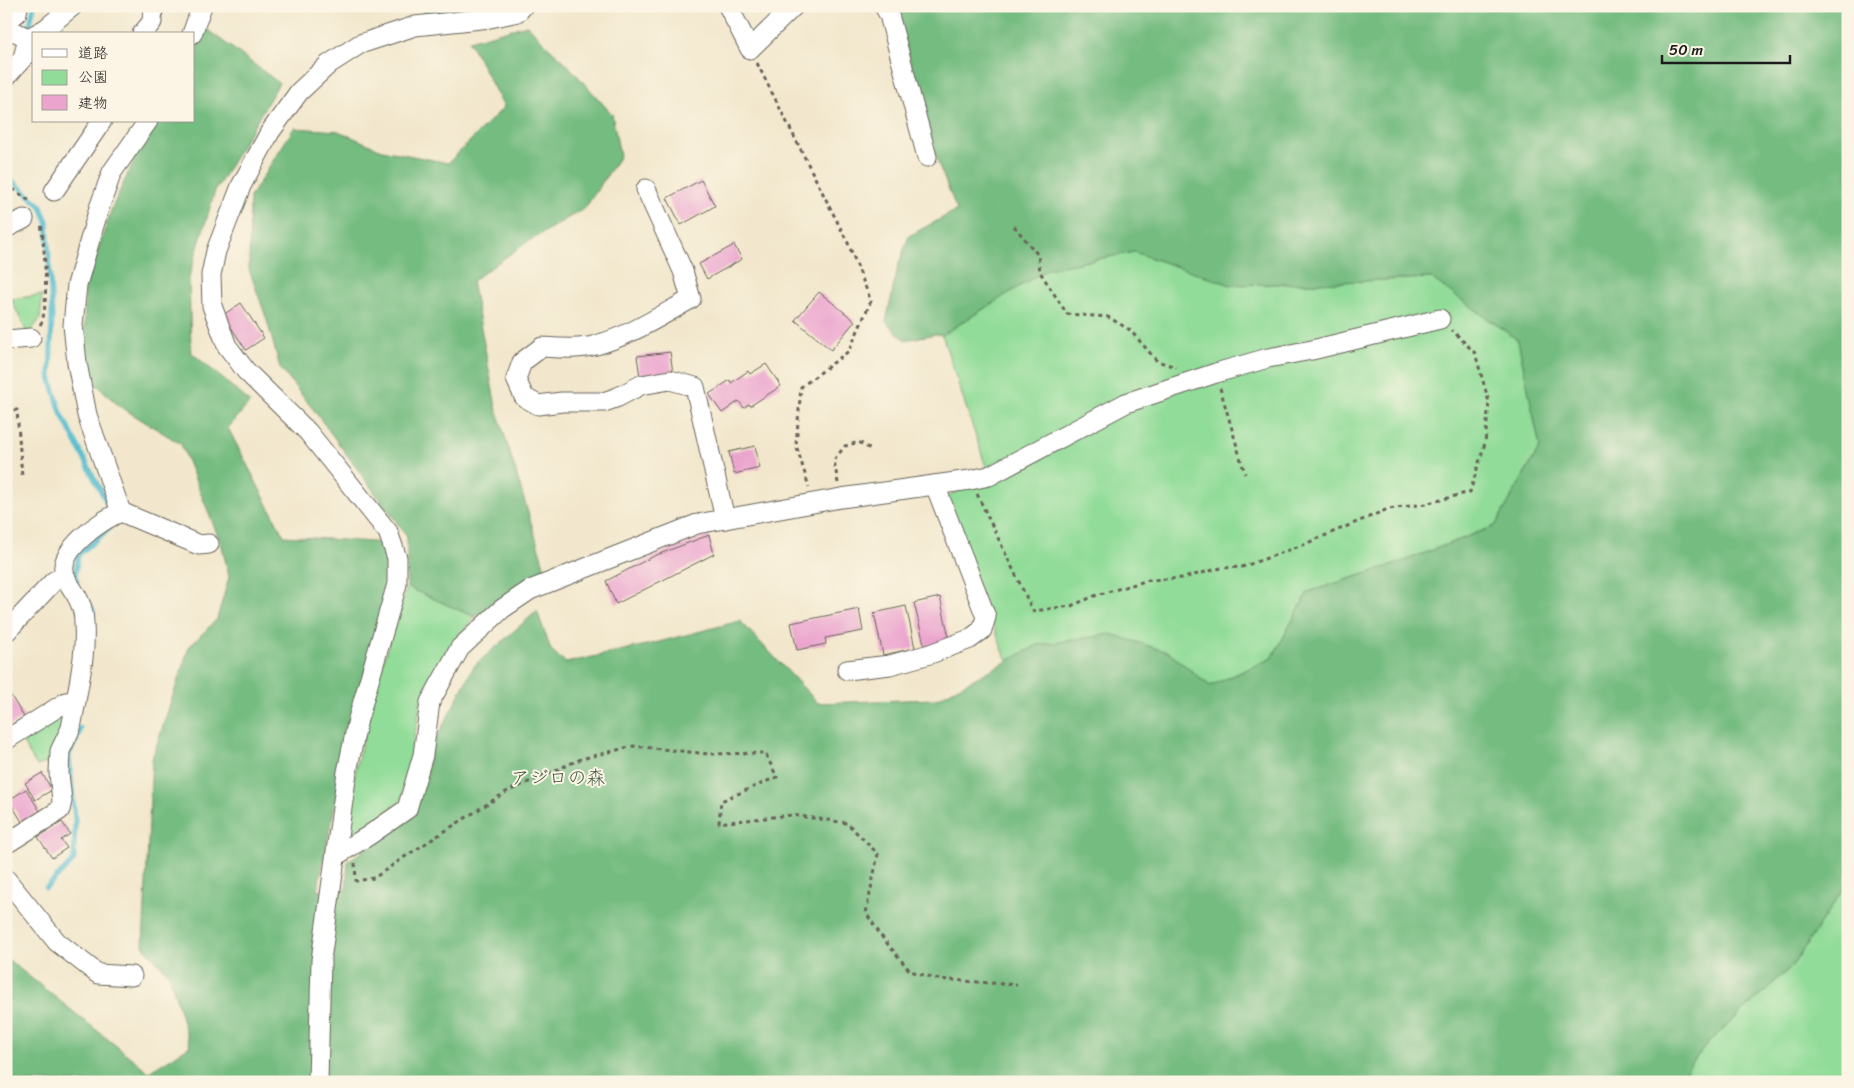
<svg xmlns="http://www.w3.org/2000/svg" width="1854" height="1088" viewBox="0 0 1854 1088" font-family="Sriracha,'Klee One',sans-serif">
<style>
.green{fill:#91dc98;stroke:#567c5a}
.forest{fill:#74bc80;stroke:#486c4e}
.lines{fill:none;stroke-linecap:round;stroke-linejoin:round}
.stream{stroke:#52bccf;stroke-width:5}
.building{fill:#eba4ce}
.minor-casing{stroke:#67635a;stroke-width:21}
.path{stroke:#67635a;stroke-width:3;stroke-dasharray:4 4;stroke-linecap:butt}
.minor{stroke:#fff;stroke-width:19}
.labels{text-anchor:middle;stroke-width:4;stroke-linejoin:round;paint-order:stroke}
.park-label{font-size:19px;fill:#3f5641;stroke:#fcf5e5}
</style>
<rect width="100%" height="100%" fill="#fcf5e5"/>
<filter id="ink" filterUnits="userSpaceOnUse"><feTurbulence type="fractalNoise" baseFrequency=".02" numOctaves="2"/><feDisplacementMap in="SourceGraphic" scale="10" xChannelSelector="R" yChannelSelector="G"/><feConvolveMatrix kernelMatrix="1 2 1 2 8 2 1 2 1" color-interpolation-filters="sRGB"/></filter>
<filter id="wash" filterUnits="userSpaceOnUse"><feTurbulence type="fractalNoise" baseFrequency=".0096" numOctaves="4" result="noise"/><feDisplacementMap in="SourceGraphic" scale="20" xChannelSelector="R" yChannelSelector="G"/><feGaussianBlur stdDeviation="1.12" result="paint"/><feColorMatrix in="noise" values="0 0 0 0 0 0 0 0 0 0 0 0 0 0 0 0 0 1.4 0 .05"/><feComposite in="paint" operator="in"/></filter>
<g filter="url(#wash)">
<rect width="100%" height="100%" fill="#f2e7cc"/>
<g class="green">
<polygon points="1134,252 1231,285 1316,283 1431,278 1518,340 1540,447 1495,526 1396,564 1308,592 1272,658 1210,686 1168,652 1038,645 1007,661 944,498 989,476 942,335 1047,269"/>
<polygon points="42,295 40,319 28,335 11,299"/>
<polygon points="407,587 475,617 449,646 421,702 401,802 342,842 357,762 381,668"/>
<polygon points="70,708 53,761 37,766 19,737"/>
<polygon points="1848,882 1848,1082 1677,1082 1708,1043 1792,966"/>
</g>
<g class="forest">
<polygon points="424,6 490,6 474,13 423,16"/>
<polygon points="895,6 1848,6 1848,882 1792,966 1708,1043 1677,1082 6,1082 6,958 149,1072 190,1046 169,974 143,946 152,759 189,647 217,619 229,577 222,546 181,444 119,406 84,372 85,289 112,208 142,143 156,121 194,121 194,54 204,27 279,83 215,191 189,277 191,352 250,402 228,428 284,536 386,543 392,583 355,709 317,891 346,890 348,861 415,815 432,747 474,666 537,611 551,650 566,663 655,643 740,621 818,703 936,699 1038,645 1111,634 1168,652 1210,686 1272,658 1308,592 1396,564 1495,526 1540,447 1518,340 1431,278 1316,283 1231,285 1134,252 1047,269 942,335 936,334 905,340 886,322 898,266 909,236 957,210 938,163"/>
<polygon points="527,25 546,45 564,61 612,114 620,156 585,208 527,242 472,281 496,407 546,572 475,617 407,587 407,536 313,409 280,368 267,320 249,269 250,197 294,128 338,131 382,150 448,163 504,107 469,41"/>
</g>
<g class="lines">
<g class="stream">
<polyline points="23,30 30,24 34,6"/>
<polyline points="6,166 9,178 40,205 47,221 52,316 50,377 61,413 112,513"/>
<polyline points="77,581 75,576 78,555 110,528"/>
<polyline points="88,602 93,610 92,620"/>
<polyline points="46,888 74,860 75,821 69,755 79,734 80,728"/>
</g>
</g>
<g id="blocks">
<g class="building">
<polygon points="701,180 715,206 681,225 667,198"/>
<polygon points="734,245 742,259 707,279 699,264"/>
<polygon points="819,292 855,321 831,350 795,320"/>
<polygon points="241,303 264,338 246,350 223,315"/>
<polygon points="670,352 673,373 640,377 637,356"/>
<polygon points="766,364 781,386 750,406 749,404 744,408 739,401 722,413 709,394 730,380 731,383 748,371 750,374"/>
<polygon points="755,446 760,468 734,474 729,452"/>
<polygon points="709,535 714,554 616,604 606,581 654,556"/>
<polygon points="940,597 950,642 925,648 914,603"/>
<polygon points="906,606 915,648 883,655 874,613"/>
<polygon points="859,609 863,631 825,638 826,644 797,650 791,623"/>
<polygon points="8,691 24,717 9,726 6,722"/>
<polygon points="42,773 52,790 35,800 25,783"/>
<polygon points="26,789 40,811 22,822 9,800"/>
<polygon points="62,822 70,834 61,840 67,848 52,858 38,837"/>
</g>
</g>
</g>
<g filter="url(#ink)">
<use href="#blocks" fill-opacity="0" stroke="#67635a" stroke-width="1"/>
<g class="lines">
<defs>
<g id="minor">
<polyline points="728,6 750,49 794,6"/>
<polyline points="884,6 889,15 927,157"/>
<polyline points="6,22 11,30 28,38 34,35"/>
<polyline points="6,22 17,13 18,6"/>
<polyline points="36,34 45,29 73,6"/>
<polyline points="142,34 152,22 153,6"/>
<polyline points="192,34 202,6"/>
<polyline points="6,77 23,58 28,38"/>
<path d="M646 189 683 271 691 299C660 316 630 336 596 345 579 350 559 348 542 347L522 362 516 379 524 397 538 405 562 402H604L618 397 641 385 670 380 695 387 725 519"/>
<polyline points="54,191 102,121"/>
<polyline points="6,228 24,219"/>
<polyline points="6,340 31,338"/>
<polyline points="121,512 199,545 209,544"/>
<polyline points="6,632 54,581 65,576"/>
<polyline points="847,670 890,665 930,654 970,639 982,630 986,617 935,485"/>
<path d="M76 701C80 677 86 651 84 625 84 619 83 609 80 603 77 594 69 586 65 576 56 551 101 520 121 512L87 415 77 363 73 325 77 285 99 208 112 172 148 121"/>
<polyline points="6,740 66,702 76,701 71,728 60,751 59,773 62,801 60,810 6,844"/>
<polyline points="337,855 368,836 407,809 423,755 430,702 460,648 502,609 530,590 697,524 841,498 970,480 989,476 1126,403 1216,373 1268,358 1312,350 1440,319"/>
<polyline points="6,879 57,942 98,974 132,976"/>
<polyline points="318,1082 321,960 347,772 358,719 397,584 397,558 388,532 308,432 246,371 227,346 212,306 211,275 216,251 241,186 270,132 299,92 329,64 360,44 415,26 490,18 518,12 523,6"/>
</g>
</defs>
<use href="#minor" class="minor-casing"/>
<g class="path">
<polyline points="757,63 848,243 871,301 849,351 801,387 796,445 809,487"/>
<polyline points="6,184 31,202"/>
<polyline points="1014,226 1038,255 1040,272 1067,314 1108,317 1130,330 1157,361 1176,367"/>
<path d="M40 325C50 311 44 242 41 223"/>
<polyline points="1220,388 1245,474"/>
<polyline points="6,411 17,410 22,477"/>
<polyline points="838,483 834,460 845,446 859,442 870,449"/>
<polyline points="977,494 1033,611 1071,606 1097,595 1149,580 1183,578 1221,568 1242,567 1300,546 1388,509 1425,504 1470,492 1485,443 1489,402 1475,353 1452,330"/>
<polyline points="355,863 356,881 374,878 406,856 506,792 581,759 633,746 709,754 765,753 777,777 721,801 719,823 792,815 847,823 878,854 866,913 882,937 910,971 938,979 1017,985"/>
</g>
<use href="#minor" class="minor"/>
</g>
</g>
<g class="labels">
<g class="park-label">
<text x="558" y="784">アジロの森</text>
</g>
</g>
<rect width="1854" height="1088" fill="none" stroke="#fcf5e5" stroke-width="25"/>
<rect x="32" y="32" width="162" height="90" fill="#fcf5e5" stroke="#a29e95"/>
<rect x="42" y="49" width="25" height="8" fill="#ffffff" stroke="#a29e95"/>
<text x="78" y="58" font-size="15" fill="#1c1c1c">道路</text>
<rect x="42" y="70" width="25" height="15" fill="#91dc98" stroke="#a29e95"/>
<text x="78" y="82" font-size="15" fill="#1c1c1c">公園</text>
<rect x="42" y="95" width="25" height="15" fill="#eba4ce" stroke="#a29e95"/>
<text x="78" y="108" font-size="15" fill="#1c1c1c">建物</text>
<path d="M1662 55v8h128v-8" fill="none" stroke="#1c1c1c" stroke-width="2.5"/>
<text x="1669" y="55" font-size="15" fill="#1c1c1c" stroke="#fcf5e5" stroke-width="4" paint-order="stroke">50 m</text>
</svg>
